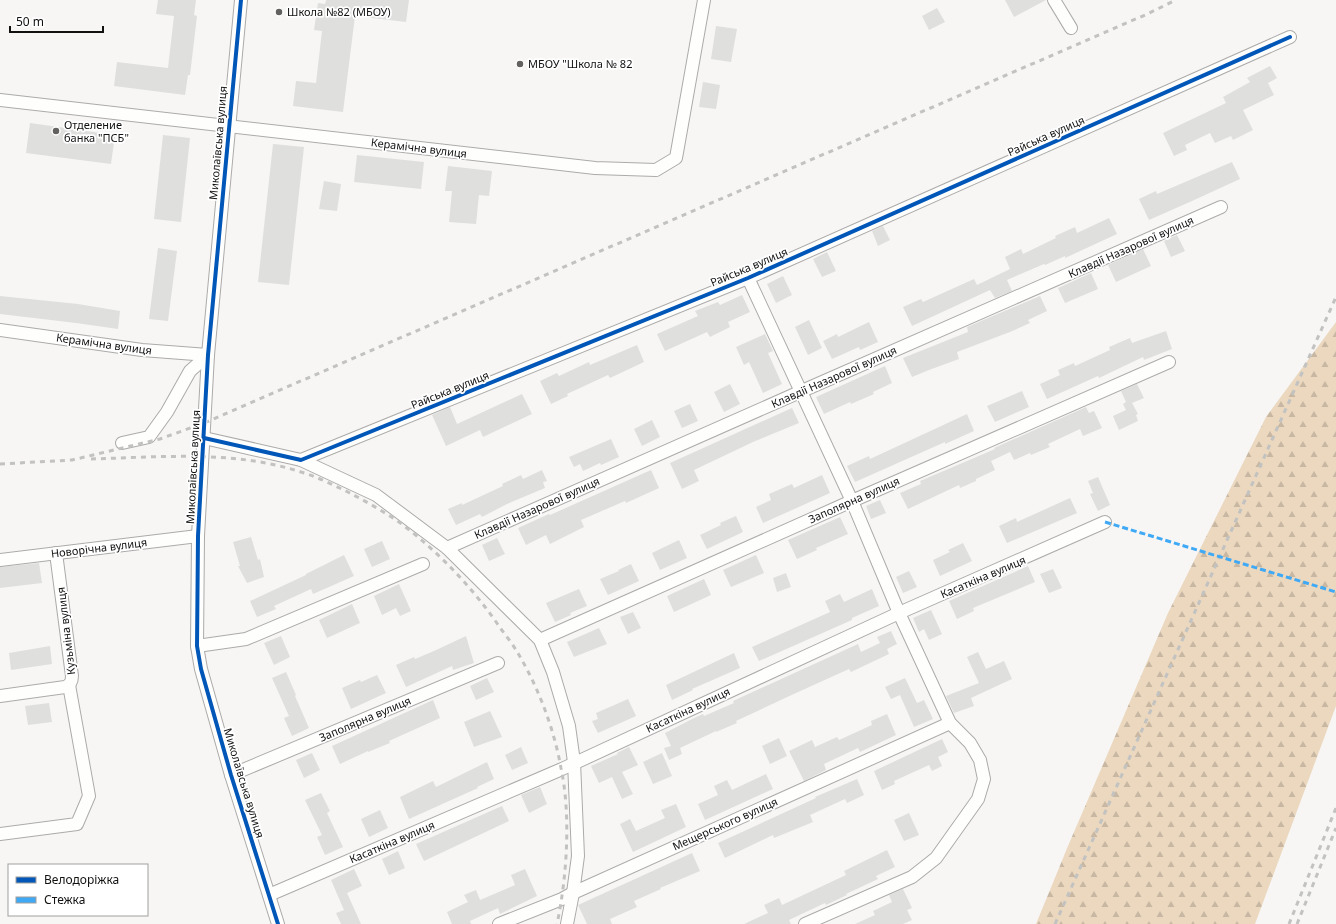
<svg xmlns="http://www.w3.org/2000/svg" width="1336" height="924" viewBox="0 0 1336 924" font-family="'Noto Sans',sans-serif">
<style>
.forest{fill:url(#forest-firs)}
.building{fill:#dfdfdd}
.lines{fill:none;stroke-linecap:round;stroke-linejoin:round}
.minor-casing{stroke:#acabaa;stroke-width:14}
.minor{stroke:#fefefd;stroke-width:12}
.rail{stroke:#c2c2c1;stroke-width:3;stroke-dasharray:5 5;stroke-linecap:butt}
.quiet{stroke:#3fa9f5;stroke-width:3;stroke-dasharray:6 3;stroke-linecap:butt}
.cycleway-casing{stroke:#fff;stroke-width:6}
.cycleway{stroke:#0057b8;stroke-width:4}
.poi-dot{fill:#626160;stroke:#fff;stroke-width:1.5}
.labels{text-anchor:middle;stroke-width:3.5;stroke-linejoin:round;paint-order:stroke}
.poi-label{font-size:11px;fill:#111110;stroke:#fff;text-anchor:start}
.street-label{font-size:11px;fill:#111110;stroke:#fff}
</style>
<defs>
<pattern id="forest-firs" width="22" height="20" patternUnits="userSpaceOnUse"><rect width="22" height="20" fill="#ebd8bf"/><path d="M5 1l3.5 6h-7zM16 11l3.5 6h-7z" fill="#c8b8a3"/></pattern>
</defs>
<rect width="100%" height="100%" fill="#f7f6f4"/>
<polygon class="forest" points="1336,322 1336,706 1255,924 1036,924 1068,846 1168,613 1266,417"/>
<g class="building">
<polygon points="158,0 196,0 194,15 197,16 190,75 188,75 185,95 114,86 117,62 168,68 174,16 156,14"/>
<polygon points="326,0 409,0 406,22 355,16 343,112 293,106 296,81 316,83 322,31 314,30 318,3 325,4"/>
<polygon points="1005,0 1046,0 1014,17"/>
<polygon points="937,8 945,22 929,30 922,16"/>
<polygon points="716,26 737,29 731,62 711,59"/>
<polygon points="1270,66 1277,78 1268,83 1274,95 1243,110 1253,130 1233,140 1231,136 1215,143 1210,133 1185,145 1187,150 1174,156 1163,133 1226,103 1223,97 1250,82 1247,78"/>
<polygon points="703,82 720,85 716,109 699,107"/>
<polygon points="30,123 115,135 111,164 26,153"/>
<polygon points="163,135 190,138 181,222 154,219"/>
<polygon points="273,144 304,147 289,285 258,282"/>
<polygon points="357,155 424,162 421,189 354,182"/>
<polygon points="1232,162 1240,179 1192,201 1149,220 1139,199 1156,191 1157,194"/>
<polygon points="448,166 492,171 489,196 479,195 476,224 449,222 452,191 445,191"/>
<polygon points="324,181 341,184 337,211 319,209"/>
<polygon points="1109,218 1117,234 1065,258 1065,256 1045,265 1044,264 1007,280 1012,291 995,298 990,290 912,326 903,307 921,299 923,302 974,279 977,285 1010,269 1005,257 1021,249 1023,254 1056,238 1055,236 1075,227 1077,233"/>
<polygon points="883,226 890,240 878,246 872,231"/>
<polygon points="1177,235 1185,251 1171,257 1164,241"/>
<polygon points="158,248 177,251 168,321 149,319"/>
<polygon points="1143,249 1151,266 1116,282 1108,265"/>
<polygon points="827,252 836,271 822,277 813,259"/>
<polygon points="1091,273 1098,289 1065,303 1058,288"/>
<polygon points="783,276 792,295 776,303 767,284"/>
<polygon points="742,295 750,312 728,322 730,327 710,337 707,332 665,351 657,334 698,316 695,311 718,302 720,305"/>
<polygon points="0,296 78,304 120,311 118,329 76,323 0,314"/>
<polygon points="1040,296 1047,311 1028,320 1030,323 1010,332 957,352 959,359 929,370 912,377 903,358 968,332 967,327"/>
<polygon points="809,320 822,348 808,355 795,327"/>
<polygon points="869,322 878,342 860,350 859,347 832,359 823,341 837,334 838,337"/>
<polygon points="1166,331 1172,349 1144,360 1143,357 1099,378 1098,376 1047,399 1040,384 1060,375 1058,370 1074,363 1075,366 1110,350 1109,347 1130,338 1132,343"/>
<polygon points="765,334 773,351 768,353 782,384 763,393 749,362 744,365 736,347"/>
<polygon points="637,345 644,362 610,378 608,375 567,394 568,396 551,404 540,381 557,373 559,376 589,362 590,365"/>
<polygon points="885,366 892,383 873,392 874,394 851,404 850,402 824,414 816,397"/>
<polygon points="730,384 740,404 724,412 714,392"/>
<polygon points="1137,384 1144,398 1132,403 1138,414 1136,415 1138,421 1119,430 1113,416 1126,410 1123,404 1126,402 1121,391"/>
<polygon points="1022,391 1029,407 995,422 987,406"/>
<polygon points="522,394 532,414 483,437 480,430 446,446 432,415 450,407 457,424"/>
<polygon points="690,404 698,421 682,428 674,411"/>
<polygon points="1086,407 1089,413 1094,411 1102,428 1083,436 1080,429 1048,444 1050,447 1031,455 1030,453 1014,460 1010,452 991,461 995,470 976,479 976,481 960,488 959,485 908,509 900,493 921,484 920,481 967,461 995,449 994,448"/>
<polygon points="792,408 799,423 753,442 694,470 699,481 682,489 670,463"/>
<polygon points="967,414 974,431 945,444 945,442 855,482 847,466 869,456 870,459"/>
<polygon points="652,420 660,437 642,446 634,429"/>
<polygon points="611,439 619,457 601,465 600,463 583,471 580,464 574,467 569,457"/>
<polygon points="542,470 547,481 543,482 545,488 507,504 482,517 480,514 456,525 448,509 462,503 462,505 503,486 502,484 521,475 523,479"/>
<polygon points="651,470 659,488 626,503 625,501 581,520 584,527 550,544 546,535 526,545 518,528 549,514 550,515"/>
<polygon points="822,475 830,493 763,523 756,507 771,500 769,494 792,484 794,488"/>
<polygon points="1098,477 1110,505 1098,511 1090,494 1093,493 1088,481"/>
<polygon points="1070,498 1077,513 1007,543 999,526 1016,518 1017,522"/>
<polygon points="880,500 886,513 871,519 866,506"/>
<polygon points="736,516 743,532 707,549 700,535 721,525 720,523"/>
<polygon points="840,517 848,534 816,548 817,550 797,559 788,540"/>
<polygon points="251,537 258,560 260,559 264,577 247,583 238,566 240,566 233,542"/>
<polygon points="497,538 505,554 489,561 482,545"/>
<polygon points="679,540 687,558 660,570 652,553"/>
<polygon points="382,541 390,559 372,567 364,549"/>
<polygon points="963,543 972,561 940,576 933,560 950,552 948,550"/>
<polygon points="344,555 354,576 313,594 311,589 274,606 276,609 257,617 250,601 306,575 306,574"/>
<polygon points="756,555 764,573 731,587 723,570"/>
<polygon points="39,563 42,583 0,588 0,567"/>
<polygon points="631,564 639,581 608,595 600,579 619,571 618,570"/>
<polygon points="1028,566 1035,582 973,608 974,611 957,619 949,601"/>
<polygon points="1053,569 1062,588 1049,593 1040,574"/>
<polygon points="909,571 917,587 903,593 896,577"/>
<polygon points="786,573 791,587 777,592 773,578"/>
<polygon points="704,579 711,595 674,612 667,596"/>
<polygon points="399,584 411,611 400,616 396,608 382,615 374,596"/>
<polygon points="579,589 587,606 570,613 571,615 555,622 546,603"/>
<polygon points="872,589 879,606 852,618 852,620 759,661 752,647 830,612 825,601 840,594 844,602"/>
<polygon points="352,604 360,623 327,638 319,620"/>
<polygon points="931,610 942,634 929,640 924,629 919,632 913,618"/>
<polygon points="633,612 641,628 628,634 620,617"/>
<polygon points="599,628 607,644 574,657 567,642"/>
<polygon points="891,631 897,644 887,649 889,654 851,672 849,669 796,693 736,721 737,723 716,732 716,731 680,748 682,754 669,760 664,748 671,746 665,733 694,718 703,714 704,716 734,703 733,701 858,644 861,652 880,643 877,637"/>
<polygon points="281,636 290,657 274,665 264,643"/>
<polygon points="466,636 474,663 453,670 452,666 406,687 396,665 414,657 415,659 434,651"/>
<polygon points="50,646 52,664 11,670 9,653"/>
<polygon points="978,652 986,669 1004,661 1012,679 971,698 974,706 954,713 946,696 979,683 967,657"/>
<polygon points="734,653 740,668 692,689 693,690 672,700 666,685"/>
<polygon points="286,672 296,695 295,696 309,728 292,736 284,718 289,716 272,678"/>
<polygon points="377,675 386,693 351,709 342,688 360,680 361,682"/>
<polygon points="487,678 494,692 476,700 470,686"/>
<polygon points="905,678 917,703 924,700 933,719 914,727 900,695 891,699 885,687"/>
<polygon points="628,699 636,716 598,733 592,721 598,719 596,713"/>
<polygon points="433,700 440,718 389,741 390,743 368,752 368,751 340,764 332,746"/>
<polygon points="49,703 52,722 28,725 25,706"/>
<polygon points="490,711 502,737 474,747 464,722"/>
<polygon points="887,714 896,735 860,752 858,748 824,764 826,770 804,781 789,751 812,740 815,747 837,737 839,740 872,725 871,721"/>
<polygon points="779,738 787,756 770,764 762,746"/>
<polygon points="942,739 948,752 938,757 942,766 932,771 929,765 894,781 895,784 882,790 874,771"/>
<polygon points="521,747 528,763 512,770 505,755"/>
<polygon points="629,747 638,765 622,772 633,794 622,799 612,777 599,783 591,766 618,754 617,753"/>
<polygon points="312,753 320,770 304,778 296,760"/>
<polygon points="662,753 672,776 653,784 643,762"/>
<polygon points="487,762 494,779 477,787 478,788 409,819 400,797 433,781 436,787"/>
<polygon points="766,774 773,789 705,820 698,804 718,795 714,786 727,780 732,790"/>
<polygon points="857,779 864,795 847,803 845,799 810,815 813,822 774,838 773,835 725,858 718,843 816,798 815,797"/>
<polygon points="540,787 547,804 529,813 521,795"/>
<polygon points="321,793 330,811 327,813 343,847 325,855 317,837 322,835 305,800"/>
<polygon points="676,804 686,827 633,852 620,824 630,819 636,831 665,818 661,810"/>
<polygon points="502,806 509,821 424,861 416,844"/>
<polygon points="380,810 388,828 369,837 361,819"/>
<polygon points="909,813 919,835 904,841 894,820"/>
<polygon points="887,850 895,867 876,876 878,879 846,894 847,895 826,905 825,903 789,920 791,924 744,924 768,913 764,905 779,898 782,905 846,875 844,871"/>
<polygon points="398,851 405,868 389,875 382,859"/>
<polygon points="692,853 700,871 660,888 661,889 634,901 637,907 610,919 612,924 587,924 578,905"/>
<polygon points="354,869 362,886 347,893 361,924 341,924 336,913 344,910 331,880"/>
<polygon points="525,869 537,896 500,914 498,908 470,921 471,924 452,924 447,912 468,902 464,895 476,890 480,900 515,885 511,875"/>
<polygon points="903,889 912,908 907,910 912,920 903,924 855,924 875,915 873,911 892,902 889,895"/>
</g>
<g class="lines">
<defs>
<g id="minor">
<polyline points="241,0 208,355 198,536 197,646 201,669 231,775 278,924"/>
<polyline points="1054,0 1071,28"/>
<polyline points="0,100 595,168 656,170 676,158 704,0"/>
<polyline points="748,278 852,501 899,613 950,723 970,743 980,760 984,779 978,799 936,858 912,877 805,924"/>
<polyline points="0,330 142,350 208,355"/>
<polyline points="204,438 301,460 748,278 1290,37"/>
<polyline points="122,443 149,437 167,412 190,371 208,355"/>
<polyline points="301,460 376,495 447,548 540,640 553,672 569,726 574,762 578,856 573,893 567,924"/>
<polyline points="447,548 802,391 1221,207"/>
<polyline points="0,560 198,536"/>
<polyline points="540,640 852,501 1169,362"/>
<polyline points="197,646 246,639 423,564"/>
<path d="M0 696 65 687C70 685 72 682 72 676L56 553"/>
<polyline points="231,775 498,663"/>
<polyline points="0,834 77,824 89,796 69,685"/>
<polyline points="269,895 562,769 899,613 1105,522"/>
<polyline points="499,924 562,899 573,893 950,723"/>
</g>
</defs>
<use href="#minor" class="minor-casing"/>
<use href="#minor" class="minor"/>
<g class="rail">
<path d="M91 459C161 457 234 450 301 472 318 477 333 485 348 492 365 501 383 511 399 522 439 552 473 588 501 629 507 637 514 646 519 655 539 689 554 729 561 768 571 815 567 877 557 924"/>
<polyline points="0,464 72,460 160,439 204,423 1145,15 1176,0"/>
<polyline points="1055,924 1336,297"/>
<polyline points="1289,924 1336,808"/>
<polyline points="1297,924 1336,828"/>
</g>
<polyline class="quiet" points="1105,522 1336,592"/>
<defs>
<g id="cycleway">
<polyline points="241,0 208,355 198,536 197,646 201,669 231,775 278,924"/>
<polyline points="204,438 301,460 748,278 1290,37"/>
</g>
</defs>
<use href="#cycleway" class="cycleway-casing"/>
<use href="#cycleway" class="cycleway"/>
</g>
<g class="poi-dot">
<circle cx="279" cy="12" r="4"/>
<circle cx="520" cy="64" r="4"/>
<circle cx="56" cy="131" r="4"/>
</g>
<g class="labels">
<g class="poi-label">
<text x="287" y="16">Школа №82 (МБОУ)</text>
<text x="528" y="68">МБОУ "Школа № 82</text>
<text x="64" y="129">Отделение<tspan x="64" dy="13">банка "ПСБ"</tspan></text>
</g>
<g class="street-label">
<text transform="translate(1046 136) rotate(-24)" y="4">Райська вулиця</text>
<text transform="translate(218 143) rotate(-85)" y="4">Миколаївська вулиця</text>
<text transform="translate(419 148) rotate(7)" y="4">Керамічна вулиця</text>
<text transform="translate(1131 247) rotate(-24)" y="4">Клавдії Назарової вулиця</text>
<text transform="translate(749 267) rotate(-23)" y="4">Райська вулиця</text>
<text transform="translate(104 344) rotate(8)" y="4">Керамічна вулиця</text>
<text transform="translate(834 377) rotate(-24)" y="4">Клавдії Назарової вулиця</text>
<text transform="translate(450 390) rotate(-22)" y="4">Райська вулиця</text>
<text transform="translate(193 467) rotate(-87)" y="4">Миколаївська вулиця</text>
<text transform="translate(854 500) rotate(-24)" y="4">Заполярна вулиця</text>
<text transform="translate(537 508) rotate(-24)" y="4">Клавдії Назарової вулиця</text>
<text transform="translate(99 548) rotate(-7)" y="4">Новорічна вулиця</text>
<text transform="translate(983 577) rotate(-23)" y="4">Касаткіна вулиця</text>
<text transform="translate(66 631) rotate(-97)" y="4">Кузьміна вулиця</text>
<text transform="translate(688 710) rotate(-25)" y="4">Касаткіна вулиця</text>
<text transform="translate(365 719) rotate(-23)" y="4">Заполярна вулиця</text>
<text transform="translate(244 783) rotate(73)" y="4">Миколаївська вулиця</text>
<text transform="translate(725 824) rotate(-24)" y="4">Мещерського вулиця</text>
<text transform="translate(392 842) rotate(-23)" y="4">Касаткіна вулиця</text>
</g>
</g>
<rect x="8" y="864" width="140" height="52" fill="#ffffff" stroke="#a0a09f"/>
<rect x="16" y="877" width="20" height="6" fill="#0057b8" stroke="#a0a09f"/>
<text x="44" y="884" font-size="12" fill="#111110">Велодоріжка</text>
<rect x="16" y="897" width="20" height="6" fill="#3fa9f5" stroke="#a0a09f"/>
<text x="44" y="904" font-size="12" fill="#111110">Стежка</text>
<path d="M10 26v6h93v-6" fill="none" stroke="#111110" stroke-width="2"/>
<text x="16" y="26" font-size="12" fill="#111110" stroke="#ffffff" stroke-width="3" paint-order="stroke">50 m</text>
</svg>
